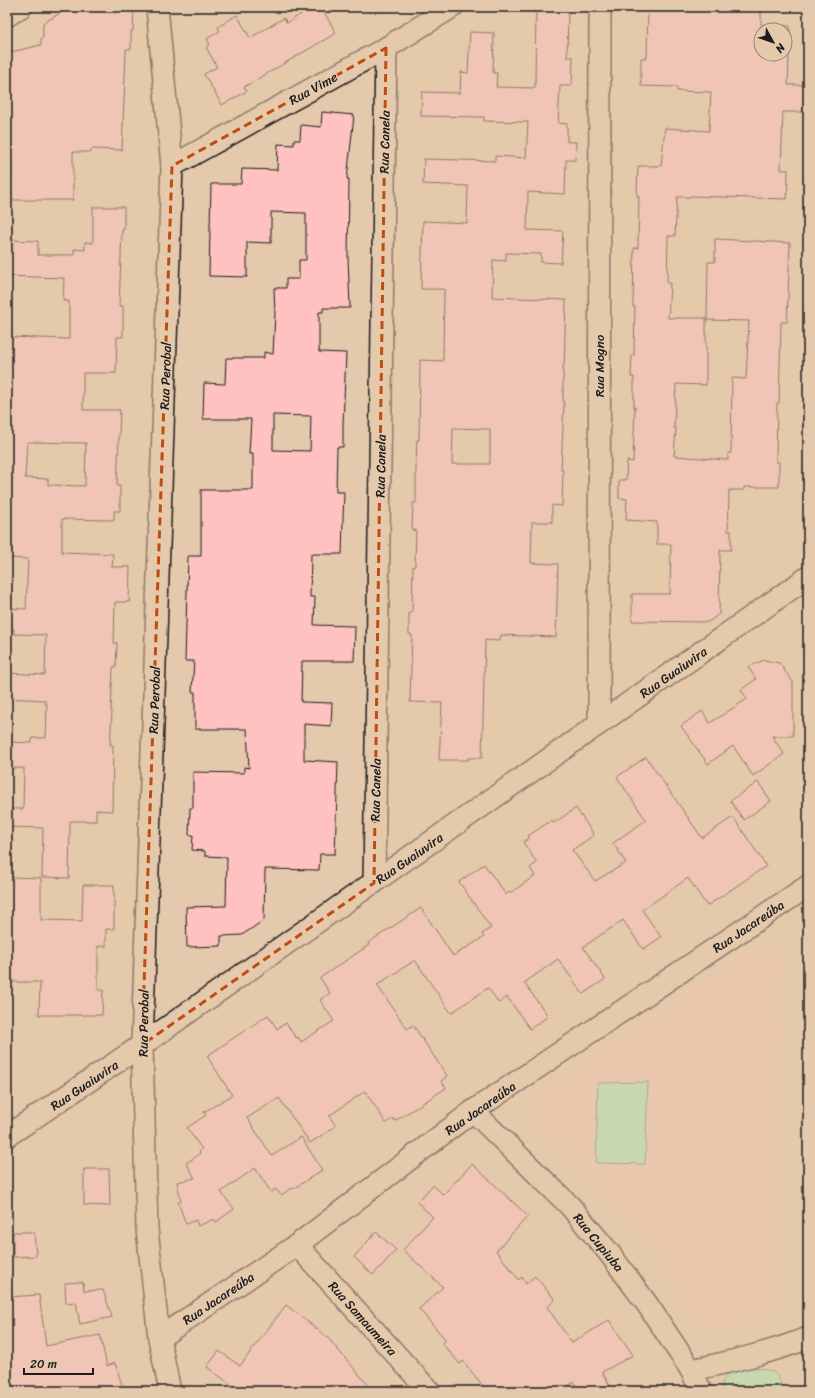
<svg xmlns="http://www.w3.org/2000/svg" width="815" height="1398" viewBox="0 0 815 1398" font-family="Sriracha,sans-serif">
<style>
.built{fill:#edc7b2}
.green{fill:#a7e9b3;stroke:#628268}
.building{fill:#ffc2c1;stroke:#1c1c1c;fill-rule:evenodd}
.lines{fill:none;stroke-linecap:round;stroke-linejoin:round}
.minor-casing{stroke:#1c1c1c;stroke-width:24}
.minor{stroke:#e5c9ac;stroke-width:21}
.marked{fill:none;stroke:#bf4d0f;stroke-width:3;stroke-dasharray:8 5;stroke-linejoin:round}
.labels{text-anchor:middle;stroke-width:3;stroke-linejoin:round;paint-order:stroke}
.street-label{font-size:13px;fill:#1c1c1c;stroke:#e5c9ac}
</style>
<rect width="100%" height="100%" fill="#e5c9ac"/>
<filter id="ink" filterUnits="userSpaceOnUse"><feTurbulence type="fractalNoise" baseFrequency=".025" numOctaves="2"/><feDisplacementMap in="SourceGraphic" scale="8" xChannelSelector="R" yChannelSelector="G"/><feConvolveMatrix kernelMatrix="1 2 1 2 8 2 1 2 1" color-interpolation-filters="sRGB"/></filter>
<g filter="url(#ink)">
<polygon class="built" points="755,949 762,949 775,954 783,962 777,1299 772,1311 760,1320 720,1331 699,1325 691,1316 669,1275 654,1253 636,1230 607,1194 567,1152 536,1121 529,1113 531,1101 537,1094 738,957"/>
<g class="green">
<polygon points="648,1082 645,1164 596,1163 598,1083"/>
<path d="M751 1368C770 1369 780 1370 782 1391H722C721 1371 736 1370 751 1368Z"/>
</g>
<g class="building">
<polygon points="71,7 134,7 133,31 131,31 131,49 126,49 122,150 91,149 91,152 73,152 73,200 11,200 12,160 7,160 7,53 41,45 41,38 43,38 43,23"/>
<polygon points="312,7 321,7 336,33 244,87 247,91 222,105 204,74 217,67 206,47 210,44 207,39 220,31 218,27 237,15 250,38 284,18 287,23"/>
<path d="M536 7H568L567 57H573L572 86H560L558 123 567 124V142H576L575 160H566L565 194 528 192 527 230 563 231 561 263 541 262V254L506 253V261L493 260 492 297 566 300 564 366H563V402H564L561 470H563L562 506 552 505V522H532L531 563 558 564 556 637 501 635 500 641 485 640 482 758H468V760H439L442 703 410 702 412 635 409 634V613H412L413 566H415L416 530H412L413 503H416V464L417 440H419L420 360 443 361 444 289H421L423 221 467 223 468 186 423 184 424 159 495 161V156L526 158 528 122 484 121V117L421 116 422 92 460 93 461 72 468 73 470 32 494 33 493 73H497L496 87 535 88ZM453 428 490 429V464H452Z"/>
<path d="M648 7H761V25L790 26 788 85H804L803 112H783L781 170H788L787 199 690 196V197H677L675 236H668L667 283H670L668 318H706V385L676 384 674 428H676L674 456 728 460V453H731L732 378 746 379 749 321 707 320 708 262H715V239L790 243 787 322H781L779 403H777L776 462H779V487H744V490H729L728 531H731V550H720L719 614 708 622 632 621V594H670L671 544H657V522L626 520 627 499 619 498V480H626L627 461 633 462 635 407H634V377H631L632 355H634L635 307H633L634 248H638L639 196H637L638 166H661L665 128 709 131 711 92 677 91V87L641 86V58H647ZM761 30H785V54H761Z"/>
<path d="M322 112 354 115 347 179H349L348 258 350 308H323V312H319V352L346 353 343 424V447H337L336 492H344L343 518 342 554H311L310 597H315L314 625 355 626 354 661H302L301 702 332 703 331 726 304 724V760L338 762 335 854H320L319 870 265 869 264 920 242 935 221 936V946L187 947 186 907 226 906 227 857 205 856V851L192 850 193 835H189L190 808H193V772L244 773V767L249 768 247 729H195V692H192L194 661H185L188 556H201V490H253V454H249L251 419H203L204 383 225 384 226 358H264V352L273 354 275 314 274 288H286V279H299V260H306V213L271 212V243L247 242V277L209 276 211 184H241L242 169 277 170 278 144 294 145V140H300L301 125 321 127ZM273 415 311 416 310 451 273 450Z"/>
<path d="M93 207H124V230H122L119 306H123V337H117L116 373H83V410H120L117 486H120V511H114V520L62 519V552L113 554 112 567H130L129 602H115L114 643H117L116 667H113L111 711H112L110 745H113L112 811 96 810V821H70L69 878 42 877 43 828 7 827V809H23L24 768H8V742L32 743V738H46L47 704H45V700L7 698V673L45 675 46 635 14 634V629H7V608L26 609 28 559 7 558V337L69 339V301H63L64 278 7 276V240L38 241V255H74V249L85 250V242L93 243ZM27 442 86 443 85 486 48 485V479L25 478Z"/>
<polygon points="764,660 779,663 793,682 793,736 772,736 784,754 753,776 733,746 708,764 681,726 702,711 710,723 747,699 741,690 756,679 748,667"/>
<polygon points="646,757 702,838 733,817 766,866 707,906 688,878 642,910 661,937 643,949 623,920 583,947 605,979 583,994 558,959 524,983 548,1016 530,1029 507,997 499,1003 488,988 451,1013 415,960 377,985 407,1029 413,1025 447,1076 441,1081 446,1088 395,1121 393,1118 386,1123 365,1091 329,1116 336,1126 310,1143 279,1098 247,1118 272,1156 301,1137 322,1170 293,1189 292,1188 281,1195 276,1189 271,1192 255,1168 221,1192 234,1209 216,1222 214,1219 198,1226 196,1220 186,1224 178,1202 181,1201 177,1182 195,1178 186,1163 200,1154 199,1152 202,1149 187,1128 206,1115 204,1112 232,1095 207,1056 268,1015 277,1029 286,1023 296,1038 298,1037 301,1042 334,1021 320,1000 330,993 320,978 369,945 368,943 421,908 453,956 484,937 482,934 491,928 459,882 484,864 506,895 509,892 510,893 535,876 530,868 537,863 523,842 530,838 528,836 552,820 554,823 576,808 594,835 572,850 595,881 626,863 613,843 646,820 617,777"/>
<polygon points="758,782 771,801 744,820 730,801"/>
<polygon points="7,877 41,878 41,920 82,921 83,885 114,885 114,929 106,929 106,946 98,946 98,990 103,990 102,1015 39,1015 40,982 7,982"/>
<polygon points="472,1164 528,1216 496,1251 519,1280 522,1277 526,1284 535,1276 555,1300 547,1307 572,1343 609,1320 633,1355 602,1372 613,1391 579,1391 574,1382 560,1391 487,1391 463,1361 460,1364 442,1343 446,1340 419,1309 443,1287 403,1250 433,1217 417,1202 433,1185 443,1195"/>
<polygon points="84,1169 109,1169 110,1206 84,1205"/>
<polygon points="13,1232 34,1232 36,1256 13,1257"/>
<polygon points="376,1232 396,1250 373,1275 354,1257"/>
<polygon points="83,1282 84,1291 103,1290 112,1317 80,1324 76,1302 66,1303 65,1283"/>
<polygon points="39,1295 46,1346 100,1335 107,1366 115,1363 124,1391 7,1391 7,1297"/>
<polygon points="286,1305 327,1337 373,1391 240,1391 207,1367 219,1351 240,1366"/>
</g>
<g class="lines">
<defs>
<g id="minor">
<polyline points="157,7 172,166 142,1045 147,1229 159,1338 170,1391"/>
<polyline points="7,16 21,7"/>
<polyline points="172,166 386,48 452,7"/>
<polyline points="599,724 600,7"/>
<polyline points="374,883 386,48"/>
<polyline points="473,1111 570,1206 610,1254 647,1304 691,1370 701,1391"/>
<polyline points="7,1136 142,1045 808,577"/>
<polyline points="297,1245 429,1391"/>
<polyline points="159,1338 297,1245 473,1111 808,886"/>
<path d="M691 1370C731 1362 770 1353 808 1338"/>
</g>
</defs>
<use href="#minor" class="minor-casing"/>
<use href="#minor" class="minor"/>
</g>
</g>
<path d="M0 0H815V1398H0ZM386 48 374 883 142 1045 172 166Z" fill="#e5c9ac" fill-opacity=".55" fill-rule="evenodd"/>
<path class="marked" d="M386 48 374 883 142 1045 172 166Z"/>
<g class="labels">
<g class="street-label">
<text transform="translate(313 88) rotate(-29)" y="5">Rua Vime</text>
<text transform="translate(384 142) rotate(-89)" y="5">Rua Canela</text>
<text transform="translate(599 366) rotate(-90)" y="5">Rua Mogno</text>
<text transform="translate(165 376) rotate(-88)" y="5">Rua Perobal</text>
<text transform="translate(380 466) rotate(-89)" y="5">Rua Canela</text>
<text transform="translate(673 672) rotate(-35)" y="5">Rua Guaiuvira</text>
<text transform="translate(154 700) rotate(-88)" y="5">Rua Perobal</text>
<text transform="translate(375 790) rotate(-89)" y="5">Rua Canela</text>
<text transform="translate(409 858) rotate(-35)" y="5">Rua Guaiuvira</text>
<text transform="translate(748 926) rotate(-34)" y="5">Rua Jacareúba</text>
<text transform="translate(143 1023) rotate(-89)" y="5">Rua Perobal</text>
<text transform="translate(84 1085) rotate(-34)" y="5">Rua Guaiuvira</text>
<text transform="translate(480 1108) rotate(-35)" y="5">Rua Jacareúba</text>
<text transform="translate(599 1242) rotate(51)" y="5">Rua Cupiuba</text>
<text transform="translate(218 1298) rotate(-34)" y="5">Rua Jacareúba</text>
<text transform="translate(363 1318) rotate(48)" y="5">Rua Samaumeira</text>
</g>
</g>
<rect width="815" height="1398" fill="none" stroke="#e5c9ac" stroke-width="24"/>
<rect x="12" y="12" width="791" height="1374" fill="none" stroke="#1c1c1c" stroke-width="1.5" filter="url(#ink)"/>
<g transform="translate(773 42) rotate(130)"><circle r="19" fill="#e5c9ac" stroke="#958472"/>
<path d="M0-3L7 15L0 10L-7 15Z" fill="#1c1c1c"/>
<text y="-6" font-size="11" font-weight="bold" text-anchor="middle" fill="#1c1c1c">N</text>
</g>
<path d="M24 1368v6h69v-6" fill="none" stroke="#1c1c1c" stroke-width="2"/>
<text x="30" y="1368" font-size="12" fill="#1c1c1c" stroke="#e5c9ac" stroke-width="3" paint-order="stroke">20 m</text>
</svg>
